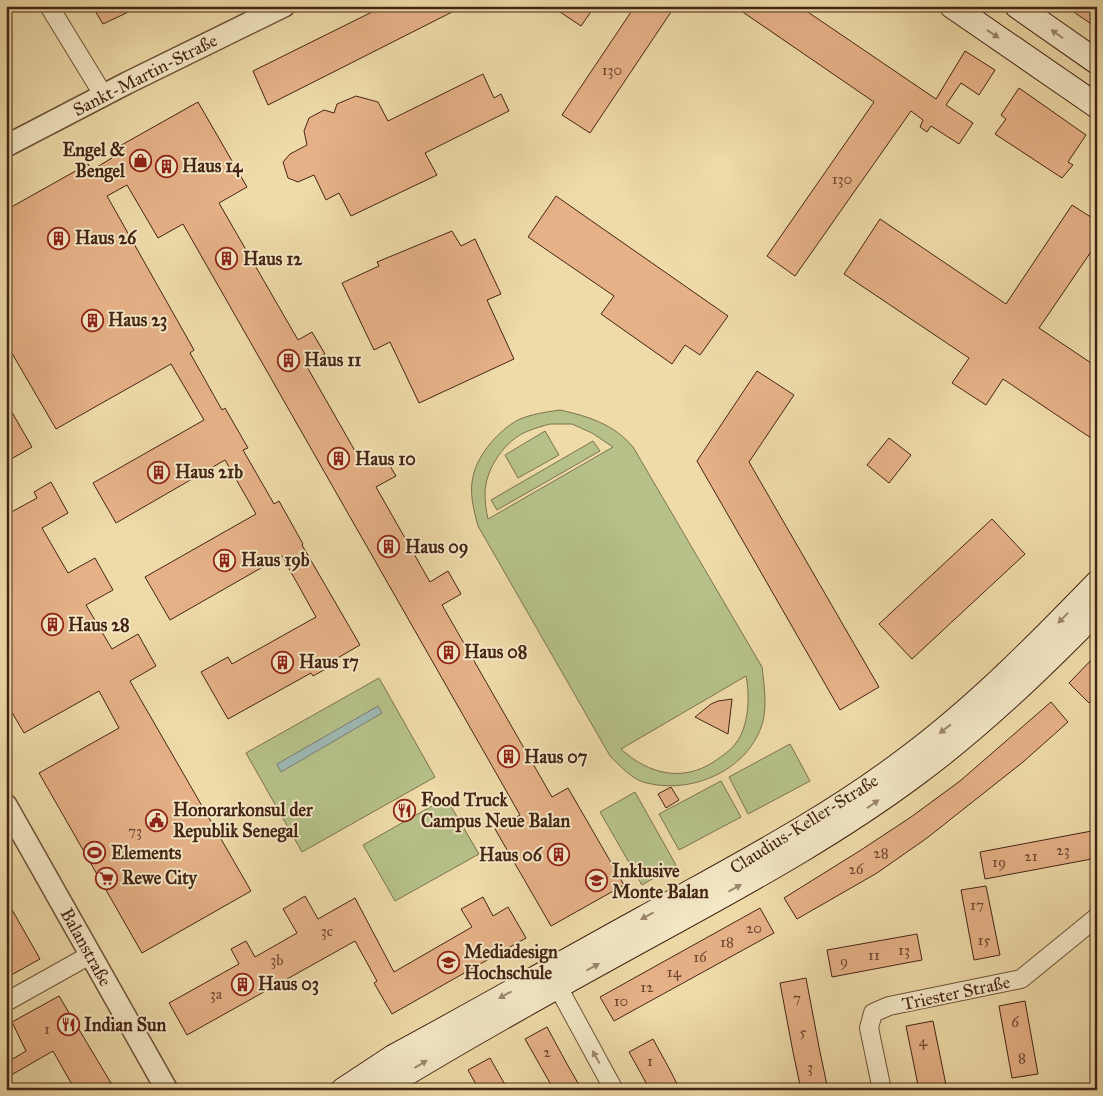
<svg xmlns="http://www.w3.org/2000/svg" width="1103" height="1096" viewBox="0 0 1103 1096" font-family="'IM FELL Great Primer',serif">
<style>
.green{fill:#b6c189;stroke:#7d724f;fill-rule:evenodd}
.water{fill:#9eb8b3;stroke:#7a7d74}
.building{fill:#e6b187;stroke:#442415}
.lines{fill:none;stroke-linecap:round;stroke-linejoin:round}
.minor-casing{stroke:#6e523a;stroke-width:20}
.tertiary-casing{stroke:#6e523a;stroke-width:24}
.secondary-casing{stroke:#442415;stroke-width:26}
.minor{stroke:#f4e8c6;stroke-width:18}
.tertiary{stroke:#f4e8c6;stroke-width:21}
.secondary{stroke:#f4e8c6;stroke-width:24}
.oneway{fill:#9c866e}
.labels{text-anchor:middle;stroke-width:4;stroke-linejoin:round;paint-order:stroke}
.number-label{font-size:15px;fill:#6c4732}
.street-label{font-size:18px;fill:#442415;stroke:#f4e8c6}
.poi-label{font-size:18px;font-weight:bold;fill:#442415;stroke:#f4e8c6;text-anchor:start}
</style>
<rect width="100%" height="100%" fill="#eedba8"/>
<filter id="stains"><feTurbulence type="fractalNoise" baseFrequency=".004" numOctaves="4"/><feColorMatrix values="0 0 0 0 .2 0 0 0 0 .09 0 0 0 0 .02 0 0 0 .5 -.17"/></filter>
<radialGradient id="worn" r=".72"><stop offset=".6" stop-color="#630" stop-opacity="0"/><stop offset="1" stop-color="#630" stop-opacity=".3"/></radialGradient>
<g class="green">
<path d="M560 410C587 416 614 424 633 447L762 667C764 684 767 704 763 721 750 770 691 796 643 782 631 778 619 765 610 756L478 526C474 511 469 493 473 477 477 455 499 430 518 420 531 414 546 412 560 410ZM550 424H572L592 433 613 447 488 519C486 511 485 501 485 492 486 468 505 440 528 431 535 428 543 426 550 424ZM746 676C750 696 749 726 736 743 731 750 722 756 715 761 683 783 648 774 621 749Z"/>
<polygon points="545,431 559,455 518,478 505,455"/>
<polygon points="593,441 600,451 497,510 491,500"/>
<polygon points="379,678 435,777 302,852 246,753"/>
<polygon points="790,744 810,781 748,814 729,777"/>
<polygon points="721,781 741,817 679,850 659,814"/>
<polygon points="635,792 676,865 642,885 600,812"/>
<polygon points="446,798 479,854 395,901 363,845"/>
</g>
<polygon class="water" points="378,706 382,713 281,772 277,764"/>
<g class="building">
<polygon points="92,6 141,6 103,24"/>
<polygon points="384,6 464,6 268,105 253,71"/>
<polygon points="551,6 595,6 581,26"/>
<polygon points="635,6 675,6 590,133 562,115"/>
<polygon points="734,6 799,6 936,99 965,51 995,70 979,95 961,83 946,105 973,123 959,144 931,126 927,132 920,127 923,120 911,111 795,276 767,256 874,102"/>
<polygon points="1065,6 1097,6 1097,28"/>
<polygon points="483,74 494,98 501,94 509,111 425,153 437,175 351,216 339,193 326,200 314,175 298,182 288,178 283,162 290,154 307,145 304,131 309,118 324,110 334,113 337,104 356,96 378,102 388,121"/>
<polygon points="1019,88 1086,135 1068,162 1073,165 1062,178 995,134 1006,119 1001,115"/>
<polygon points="198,102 247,187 219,203 298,340 312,332 325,354 306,365 363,465 383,454 396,476 376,487 430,582 448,571 461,594 442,605 552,797 568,788 624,885 551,926 495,829 520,815 183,224 158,238 127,185 107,196 194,350 190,353 222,410 225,408 248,448 243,450 274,504 279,501 303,544 302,545 360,645 329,663 331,666 313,676 311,673 228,719 201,672 228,657 232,664 316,617 282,556 170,620 145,577 256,514 225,460 116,523 93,483 204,420 171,364 56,429 6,343 6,210 88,164 92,170 112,158 109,152"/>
<polygon points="556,196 728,316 700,355 685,345 672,364 601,314 614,296 528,237"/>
<polygon points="1072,205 1097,221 1097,243 1039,328 1097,367 1097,442 1003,379 986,405 952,383 969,358 844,274 880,219 1006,304"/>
<polygon points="452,231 461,246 475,239 501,294 487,300 514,359 419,403 390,342 374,350 342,283 379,266 377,262"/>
<polygon points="757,371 794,395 749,462 879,687 840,710 697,461"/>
<polygon points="6,402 32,447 6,462"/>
<polygon points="889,438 911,455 889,483 867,465"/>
<polygon points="51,482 68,513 42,528 68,573 95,558 113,590 86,605 112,649 138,634 156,666 130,681 251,891 142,953 39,773 119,728 99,691 24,733 6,702 6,515 37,498 34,492"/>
<polygon points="992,519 1025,554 912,659 879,624"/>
<polygon points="1097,654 1097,695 1089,703 1069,683"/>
<polygon points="732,699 728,734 695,717 711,704 718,701"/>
<polygon points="1051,702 1068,722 1023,762 927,838 877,873 797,919 784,898 861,850 911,817 960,781"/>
<polygon points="671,787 679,800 666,808 658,794"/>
<polygon points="1097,830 1097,858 985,879 980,852"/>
<polygon points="986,886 1000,955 974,960 961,890"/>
<polygon points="305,896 318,919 355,898 394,972 472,927 461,909 483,897 493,916 508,907 526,938 392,1014 374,983 377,981 355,941 187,1035 169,1003 239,964 231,949 246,941 255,957 297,933 283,909"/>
<polygon points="6,899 40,959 6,978"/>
<polygon points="760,908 774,933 614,1021 600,997"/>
<polygon points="917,934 922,960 832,977 827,950"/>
<polygon points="806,978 819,1047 828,1090 801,1090 793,1052 780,983"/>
<polygon points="59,996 111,1083 109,1085 112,1090 75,1090 53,1051 6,1078 6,1063 26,1051 12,1022"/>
<polygon points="1025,1001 1038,1074 1012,1078 999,1006"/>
<polygon points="933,1021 947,1090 919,1090 906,1026"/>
<polygon points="547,1027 567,1064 582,1090 554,1090 525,1039"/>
<polygon points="653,1039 670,1070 680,1090 650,1090 629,1052"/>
<polygon points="490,1058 508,1090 479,1090 468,1070"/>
</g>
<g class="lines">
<defs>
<g id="minor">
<polyline points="49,6 104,96"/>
<polyline points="552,976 614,1090"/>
<polyline points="6,1002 90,955"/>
<polyline points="882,1090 869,1028 873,1013 889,1006 1021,979 1097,917"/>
</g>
<g id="tertiary">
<polyline points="6,146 127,83 284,6"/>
<polyline points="6,805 167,1090"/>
</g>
<g id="secondary">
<polyline points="952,6 1097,106"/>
<polyline points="1017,6 1097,62"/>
<path d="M343 1090 393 1057C477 1012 560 964 644 918 731 869 825 821 905 760 975 708 1036 646 1097 583"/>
<path d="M379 1090C477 1030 578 975 678 920 760 875 841 830 916 774 981 726 1040 669 1097 611"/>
</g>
</defs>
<use href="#minor" class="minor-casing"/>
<use href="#tertiary" class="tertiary-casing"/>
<use href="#secondary" class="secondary-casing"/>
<use href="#minor" class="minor"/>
<use href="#tertiary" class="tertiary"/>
<use href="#secondary" class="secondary"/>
</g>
<defs><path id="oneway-solid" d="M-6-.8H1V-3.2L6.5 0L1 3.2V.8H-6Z" transform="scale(1.25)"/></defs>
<g class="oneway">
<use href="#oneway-solid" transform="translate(993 34) rotate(34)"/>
<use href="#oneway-solid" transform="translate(1057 34) rotate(-145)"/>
<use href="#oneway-solid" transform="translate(1063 618) rotate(134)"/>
<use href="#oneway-solid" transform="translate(945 729) rotate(142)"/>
<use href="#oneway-solid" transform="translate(873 804) rotate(-35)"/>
<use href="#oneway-solid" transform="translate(735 888) rotate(-29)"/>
<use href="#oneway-solid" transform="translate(647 916) rotate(151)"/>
<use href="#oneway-solid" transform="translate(593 967) rotate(-29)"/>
<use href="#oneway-solid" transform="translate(505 995) rotate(151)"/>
<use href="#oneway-solid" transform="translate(596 1057) rotate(-119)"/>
<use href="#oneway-solid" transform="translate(421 1064) rotate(-31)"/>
</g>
<defs>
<symbol id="shop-ring" viewBox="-11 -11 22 22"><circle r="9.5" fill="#f4e8c6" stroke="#8f2418" stroke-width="1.5"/><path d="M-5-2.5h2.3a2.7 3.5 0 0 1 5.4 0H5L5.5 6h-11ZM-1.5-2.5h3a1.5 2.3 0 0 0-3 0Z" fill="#8f2418"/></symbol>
<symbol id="building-ring" viewBox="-11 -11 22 22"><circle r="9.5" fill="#f4e8c6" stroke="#8f2418" stroke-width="1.5"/><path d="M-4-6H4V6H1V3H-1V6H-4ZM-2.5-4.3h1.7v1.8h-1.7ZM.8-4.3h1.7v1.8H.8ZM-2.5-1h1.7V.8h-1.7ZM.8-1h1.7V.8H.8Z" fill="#8f2418"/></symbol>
<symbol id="restaurant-ring" viewBox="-11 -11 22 22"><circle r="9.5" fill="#f4e8c6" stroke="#8f2418" stroke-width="1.5"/><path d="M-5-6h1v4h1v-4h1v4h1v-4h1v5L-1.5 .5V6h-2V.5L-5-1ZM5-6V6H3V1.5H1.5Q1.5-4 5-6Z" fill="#8f2418"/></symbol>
<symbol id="civic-ring" viewBox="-11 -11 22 22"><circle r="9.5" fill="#f4e8c6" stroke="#8f2418" stroke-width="1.5"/><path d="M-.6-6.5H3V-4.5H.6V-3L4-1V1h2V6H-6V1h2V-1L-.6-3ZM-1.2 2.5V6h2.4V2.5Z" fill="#8f2418"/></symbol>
<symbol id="stadium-ring" viewBox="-11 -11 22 22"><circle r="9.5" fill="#f4e8c6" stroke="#8f2418" stroke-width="1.5"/><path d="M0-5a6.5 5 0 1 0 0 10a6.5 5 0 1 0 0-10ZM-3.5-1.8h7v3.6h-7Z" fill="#8f2418"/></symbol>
<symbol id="supermarket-ring" viewBox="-11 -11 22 22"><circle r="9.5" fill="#f4e8c6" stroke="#8f2418" stroke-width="1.5"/><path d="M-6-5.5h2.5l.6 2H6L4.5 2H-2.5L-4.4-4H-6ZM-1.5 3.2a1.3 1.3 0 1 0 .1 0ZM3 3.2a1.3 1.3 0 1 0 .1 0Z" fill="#8f2418"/></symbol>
<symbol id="school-ring" viewBox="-11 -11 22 22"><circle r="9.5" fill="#f4e8c6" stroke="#8f2418" stroke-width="1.5"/><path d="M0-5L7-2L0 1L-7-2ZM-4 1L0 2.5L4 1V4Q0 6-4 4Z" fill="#8f2418"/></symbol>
<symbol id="university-ring" viewBox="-11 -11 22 22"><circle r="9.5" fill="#f4e8c6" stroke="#8f2418" stroke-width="1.5"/><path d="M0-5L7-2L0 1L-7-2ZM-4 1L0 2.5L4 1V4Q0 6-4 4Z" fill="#8f2418"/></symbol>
</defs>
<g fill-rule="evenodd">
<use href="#shop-ring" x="128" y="148" width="25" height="25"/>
<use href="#building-ring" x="154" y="154" width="25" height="25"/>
<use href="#building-ring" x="46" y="226" width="25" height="25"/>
<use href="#building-ring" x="214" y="246" width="25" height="25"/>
<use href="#building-ring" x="80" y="308" width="25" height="25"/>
<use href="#building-ring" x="276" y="348" width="25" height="25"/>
<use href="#building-ring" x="326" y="446" width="25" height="25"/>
<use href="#building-ring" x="146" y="460" width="25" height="25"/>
<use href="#building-ring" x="376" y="534" width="25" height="25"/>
<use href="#building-ring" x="212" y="548" width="25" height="25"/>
<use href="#building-ring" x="40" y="612" width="25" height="25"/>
<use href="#building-ring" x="436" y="640" width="25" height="25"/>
<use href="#building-ring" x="270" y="650" width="25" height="25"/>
<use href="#building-ring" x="496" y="744" width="25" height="25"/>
<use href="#restaurant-ring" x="392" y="798" width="25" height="25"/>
<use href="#civic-ring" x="144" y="808" width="25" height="25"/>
<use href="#stadium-ring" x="82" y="840" width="25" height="25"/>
<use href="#building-ring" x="546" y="842" width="25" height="25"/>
<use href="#supermarket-ring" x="94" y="866" width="25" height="25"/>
<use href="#school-ring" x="584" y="868" width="25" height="25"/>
<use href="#university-ring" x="436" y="950" width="25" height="25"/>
<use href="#building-ring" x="230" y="972" width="25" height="25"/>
<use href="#restaurant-ring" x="56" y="1012" width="25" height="25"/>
</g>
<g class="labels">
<g class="number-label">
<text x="612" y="75">130</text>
<text x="842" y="184">130</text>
<text x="135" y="836">73</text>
<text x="1063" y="855">23</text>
<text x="881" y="858">28</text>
<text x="1031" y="861">21</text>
<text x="999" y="867">19</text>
<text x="856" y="874">26</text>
<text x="977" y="910">17</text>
<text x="754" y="933">20</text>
<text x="327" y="936">3c</text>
<text x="984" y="945">15</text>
<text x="727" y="947">18</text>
<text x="904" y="955">13</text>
<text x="874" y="960">11</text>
<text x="700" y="962">16</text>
<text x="277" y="965">3b</text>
<text x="844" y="966">9</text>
<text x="674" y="977">14</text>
<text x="647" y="992">12</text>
<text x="216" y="999">3a</text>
<text x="797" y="1003">7</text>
<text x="621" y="1006">10</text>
<text x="1015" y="1027">6</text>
<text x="47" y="1034">1</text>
<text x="803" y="1037">5</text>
<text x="923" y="1046">4</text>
<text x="547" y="1057">2</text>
<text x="1022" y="1063">8</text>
<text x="650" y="1066">1</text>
<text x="810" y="1072">3</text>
</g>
<g class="street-label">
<text transform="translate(145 75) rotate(-27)" y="6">Sankt-Martin-Straße</text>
<text transform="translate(804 824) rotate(-32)" y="6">Claudius-Keller-Straße</text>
<text transform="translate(86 947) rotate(61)" y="6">Balanstraße</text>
<text transform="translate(956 993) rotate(-12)" y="6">Triester Straße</text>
</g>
<g class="poi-label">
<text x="125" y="156" text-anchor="end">Engel &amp;<tspan x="125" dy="21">Bengel</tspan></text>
<text x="182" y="172">Haus 14</text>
<text x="75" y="244">Haus 26</text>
<text x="243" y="265">Haus 12</text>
<text x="108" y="326">Haus 23</text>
<text x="304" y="366">Haus 11</text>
<text x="355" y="465">Haus 10</text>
<text x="175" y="478">Haus 21b</text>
<text x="405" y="553">Haus 09</text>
<text x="241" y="566">Haus 19b</text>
<text x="68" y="631">Haus 28</text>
<text x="464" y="658">Haus 08</text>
<text x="299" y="668">Haus 17</text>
<text x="524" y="763">Haus 07</text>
<text x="421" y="806">Food Truck<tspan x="421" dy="21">Campus Neue Balan</tspan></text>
<text x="173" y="816">Honorarkonsul der<tspan x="173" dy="21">Republik Senegal</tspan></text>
<text x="111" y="859">Elements</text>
<text x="542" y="861" text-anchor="end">Haus 06</text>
<text x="612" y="877">Inklusive<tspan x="612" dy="21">Monte Balan</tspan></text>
<text x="122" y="884">Rewe City</text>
<text x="464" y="958">Mediadesign<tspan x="464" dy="21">Hochschule</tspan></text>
<text x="258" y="990">Haus 03</text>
<text x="84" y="1031">Indian Sun</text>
</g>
</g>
<rect width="1103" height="1096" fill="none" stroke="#eedba8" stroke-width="25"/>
<rect x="8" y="8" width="1088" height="1081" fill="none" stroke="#442415" stroke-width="2.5"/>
<rect x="12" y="12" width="1078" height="1071" fill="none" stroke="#442415"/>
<rect width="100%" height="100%" filter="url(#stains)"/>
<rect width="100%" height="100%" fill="url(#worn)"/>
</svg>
